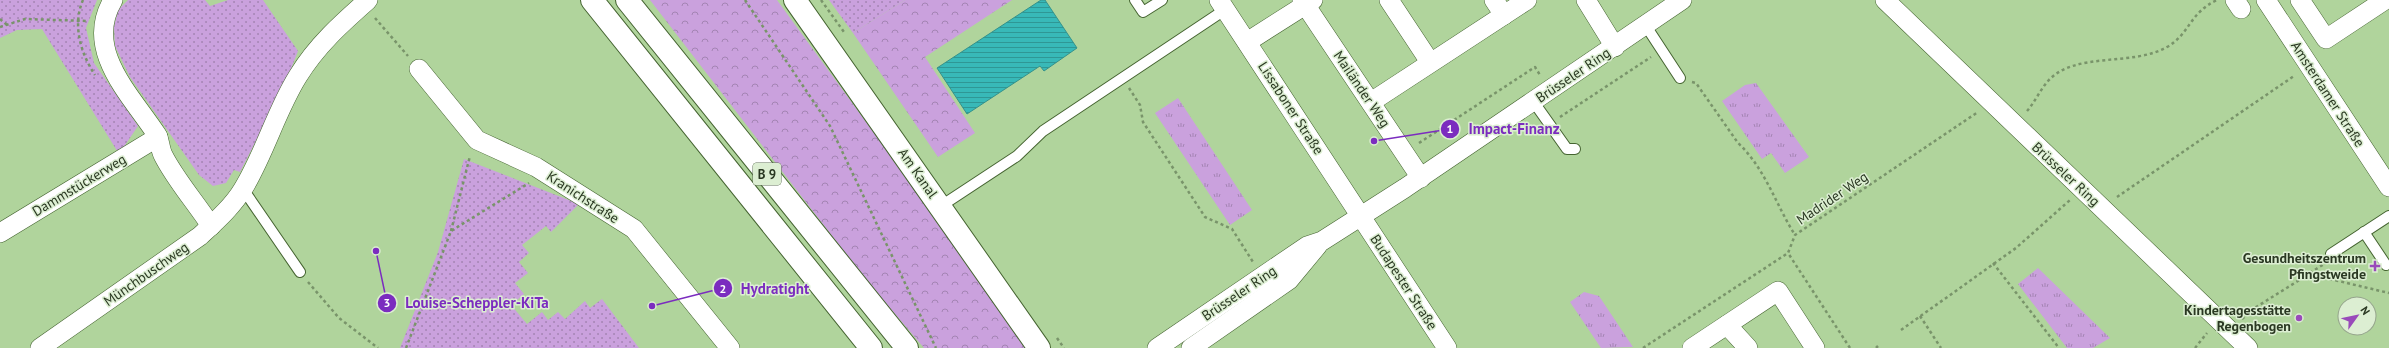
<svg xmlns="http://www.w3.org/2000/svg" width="2389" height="348" viewBox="0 0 2389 348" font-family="'PT Sans',sans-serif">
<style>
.grass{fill:url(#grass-dots)}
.forest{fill:url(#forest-crowns)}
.park{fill:url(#park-tufts)}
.water{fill:url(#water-rules);stroke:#34928b}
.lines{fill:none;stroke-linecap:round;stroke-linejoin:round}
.lane-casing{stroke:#456431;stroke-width:12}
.street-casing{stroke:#456431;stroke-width:20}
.secondary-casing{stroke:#456431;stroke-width:24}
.highway-casing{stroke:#456431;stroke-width:24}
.path{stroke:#79946a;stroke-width:2.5;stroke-dasharray:3 3;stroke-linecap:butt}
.lane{stroke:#fff;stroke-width:10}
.street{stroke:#fff;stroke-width:19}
.secondary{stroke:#fff;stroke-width:22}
.highway{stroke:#fff;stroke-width:22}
.poi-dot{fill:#994aba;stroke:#dceed2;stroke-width:1.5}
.labels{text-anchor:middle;stroke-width:3;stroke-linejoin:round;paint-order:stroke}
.shield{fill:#dceed2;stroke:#5f6f57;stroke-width:1}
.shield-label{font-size:13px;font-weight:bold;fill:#2a3822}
.street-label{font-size:14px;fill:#2a3822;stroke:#dceed2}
.poi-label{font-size:14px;font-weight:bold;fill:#2a3822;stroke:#dceed2;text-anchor:end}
.leader{fill:none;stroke:#7b2cbf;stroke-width:1.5}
.callout-dot{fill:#7b2cbf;stroke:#dceed2;stroke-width:1.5}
.mark-label{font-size:12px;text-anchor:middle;font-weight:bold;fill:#fff}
.callout-label{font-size:15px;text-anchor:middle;font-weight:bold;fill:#7b2cbf;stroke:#dceed2;stroke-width:3;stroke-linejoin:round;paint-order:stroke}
</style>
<defs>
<pattern id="grass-dots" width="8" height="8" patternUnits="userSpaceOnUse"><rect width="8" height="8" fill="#caa1dd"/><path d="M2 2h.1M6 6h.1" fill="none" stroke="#a484b3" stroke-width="1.8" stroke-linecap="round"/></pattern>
<pattern id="forest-crowns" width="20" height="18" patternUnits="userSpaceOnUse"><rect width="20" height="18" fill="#caa1dd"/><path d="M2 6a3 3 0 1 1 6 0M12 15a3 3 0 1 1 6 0" fill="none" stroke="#a484b3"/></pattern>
<pattern id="park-tufts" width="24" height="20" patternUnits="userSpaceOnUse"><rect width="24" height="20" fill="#caa1dd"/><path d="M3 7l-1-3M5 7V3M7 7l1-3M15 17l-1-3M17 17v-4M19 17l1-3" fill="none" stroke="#a484b3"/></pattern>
<pattern id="water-rules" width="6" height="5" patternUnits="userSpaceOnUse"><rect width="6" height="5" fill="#38b9b8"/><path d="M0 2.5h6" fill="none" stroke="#2f9795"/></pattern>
</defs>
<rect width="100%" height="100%" fill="#b0d49c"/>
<g class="grass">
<polygon points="0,0 97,0 86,28 94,63 138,126 119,154 42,29 17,30 0,38"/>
<polygon points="128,0 205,0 210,6 228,0 263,0 298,51 285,84 240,172 234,170 226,183 213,186 199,175 130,77 115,46 114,27 118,10"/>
<polygon points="829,0 905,0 853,33"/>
<polygon points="464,159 579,204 551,232 546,226 522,245 529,253 519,262 528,273 515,283 524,294 511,305 527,324 542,312 548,320 558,312 565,319 585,301 590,308 602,299 639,348 400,348 438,252"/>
</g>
<g class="forest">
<polygon points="650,0 777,0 1031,348 924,348 866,280"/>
<polygon points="905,0 1012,0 925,57 975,133 938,157 853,33"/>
</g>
<g class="park">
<polygon points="1756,83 1809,157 1785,173 1771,153 1762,159 1722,101 1745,85"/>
<polygon points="1178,98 1252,210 1230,225 1155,113"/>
<polygon points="2038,268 2110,338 2093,348 2067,348 2018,284"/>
<polygon points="1584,292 1599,296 1633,347 1601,348 1570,302"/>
</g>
<polygon class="water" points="1041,0 1045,0 1077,48 1044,71 1040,66 967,114 937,68"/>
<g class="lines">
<defs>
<g id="lane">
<polyline points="1135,0 1143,12 1162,0"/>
<polyline points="1646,26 1680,78"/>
<polyline points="1533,101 1567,149 1575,149"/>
<polyline points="243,189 300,272"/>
<polyline points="941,206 1017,156 1043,131 1226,9"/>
<polyline points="2364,232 2386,265"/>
<polyline points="2331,254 2389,216"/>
</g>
<g id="street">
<path d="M113 0C83 50 131 95 157 135 160 141 160 149 163 155 175 179 196 203 211 226"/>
<polyline points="1219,0 1447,348"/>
<polyline points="1302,0 1421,178"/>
<polyline points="1389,0 1430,62"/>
<polyline points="1494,0 1504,15"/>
<polyline points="1586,0 1615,47"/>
<polyline points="1885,0 2248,348"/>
<polyline points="2235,0 2241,9"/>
<polyline points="2266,0 2389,187"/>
<polyline points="2300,0 2326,39 2385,0"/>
<polyline points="1247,42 1313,0"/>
<polyline points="419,69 477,140 536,167 634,229 730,348"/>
<polyline points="1371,102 1527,0"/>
<polyline points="0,233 158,137"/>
<polyline points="1727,325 1748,348"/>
<path d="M40 348 200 236C215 222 233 206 243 189 265 153 276 111 298 76 317 45 342 23 368 0"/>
<polyline points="1157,348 1307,246 1322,241 1405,188 1682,0"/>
<polyline points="1191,348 1289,280 1318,245"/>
<polyline points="1692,348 1778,291 1815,348"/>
</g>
<polyline id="secondary" points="795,0 1039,348"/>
<g id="highway">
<polyline points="592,0 871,348"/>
<polyline points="627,0 907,348"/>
</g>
</defs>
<use href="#lane" class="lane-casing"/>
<use href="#street" class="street-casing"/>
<use href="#secondary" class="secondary-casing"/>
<use href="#highway" class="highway-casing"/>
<g class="path">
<path d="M83 0C72 25 81 54 95 75"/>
<polyline points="745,0 830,126 936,348"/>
<polyline points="821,0 844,32"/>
<polyline points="375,18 408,56"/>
<polyline points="0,19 7,25"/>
<polyline points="0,27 25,19 88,21"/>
<path d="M1692 82 1696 83 1738 143C1765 168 1776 205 1795 235"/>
<polyline points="1129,88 1140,105 1143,122 1205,217 1232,229 1253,262"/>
<path d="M2027 111C2035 102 2040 90 2048 81 2075 51 2132 67 2167 47 2190 34 2189 13 2217 0"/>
<polyline points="1560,117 1651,57"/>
<polyline points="1419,143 1535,67 1540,75"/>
<polyline points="2117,197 2294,76"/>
<polyline points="451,231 470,156"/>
<polyline points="1993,263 2059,348"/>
<polyline points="2310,273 2324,264"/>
<polyline points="308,282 339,318 378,348"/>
<polyline points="1920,316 1941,348"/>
<polyline points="2242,319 2253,309 2309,274 2389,293"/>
<polyline points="1901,330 2016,248 2070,200"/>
<polyline points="1057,338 1064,348"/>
<polyline points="406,348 451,231 529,183"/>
<polyline points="1643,348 1788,253"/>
<polyline points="1850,348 1788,253 1795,235 1978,112"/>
<polyline points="1876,348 1878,346"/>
<polyline points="2195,348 2207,333"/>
</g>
<use href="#lane" class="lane"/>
<use href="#street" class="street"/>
<use href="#secondary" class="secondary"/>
<use href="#highway" class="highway"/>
</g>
<g class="poi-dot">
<path d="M2373 260h4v4h4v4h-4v4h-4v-4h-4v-4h4z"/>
<circle cx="2299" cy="318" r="4"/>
</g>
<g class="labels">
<rect class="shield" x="753" y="163" width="28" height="22" rx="3"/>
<g class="shield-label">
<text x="767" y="179">B 9</text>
</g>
<g class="street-label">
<text transform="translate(1573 75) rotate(-34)" y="5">Brüsseler Ring</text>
<text transform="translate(1362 89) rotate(56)" y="5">Mailänder Weg</text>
<text transform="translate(2328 94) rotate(57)" y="5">Amsterdamer Straße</text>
<text transform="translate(1291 108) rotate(57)" y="5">Lissaboner Straße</text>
<text transform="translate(918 173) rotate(55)" y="5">Am Kanal</text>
<text transform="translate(2066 174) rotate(43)" y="5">Brüsseler Ring</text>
<text transform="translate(79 185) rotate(-31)" y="5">Dammstückerweg</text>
<text transform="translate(583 197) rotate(33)" y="5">Kranichstraße</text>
<text transform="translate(1832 198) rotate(-34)" y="5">Madrider Weg</text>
<text transform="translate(146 274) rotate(-35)" y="5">Münchbuschweg</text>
<text transform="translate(1404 282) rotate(57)" y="5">Budapester Straße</text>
<text transform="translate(1239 293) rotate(-34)" y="5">Brüsseler Ring</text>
</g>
<g class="poi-label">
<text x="2366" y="263">Gesundheitszentrum<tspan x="2366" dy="16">Pfingstweide</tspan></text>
<text x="2291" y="315">Kindertagesstätte<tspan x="2291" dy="16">Regenbogen</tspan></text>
</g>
</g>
<path class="leader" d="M1374 141L1450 129M652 306L723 288M376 251L387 303"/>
<g class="callout-dot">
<circle cx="1374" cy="141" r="4"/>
<circle cx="652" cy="306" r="4"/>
<circle cx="376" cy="251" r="4"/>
<circle cx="1450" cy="129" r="10"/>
<circle cx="723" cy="288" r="10"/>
<circle cx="387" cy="303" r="10"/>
</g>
<g class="mark-label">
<text x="1450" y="133">1</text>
<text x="723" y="293">2</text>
<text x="387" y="307">3</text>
</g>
<g class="callout-label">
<text x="1514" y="134">Impact-Finanz</text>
<text x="775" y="294">Hydratight</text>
<text x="477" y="308">Louise-Scheppler-KiTa</text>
</g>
<g transform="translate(2357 316) rotate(57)"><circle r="19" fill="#dceed2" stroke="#95a58c"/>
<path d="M0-3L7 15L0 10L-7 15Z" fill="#994aba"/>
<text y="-6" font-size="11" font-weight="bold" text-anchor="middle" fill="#2a3822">N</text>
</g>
</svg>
